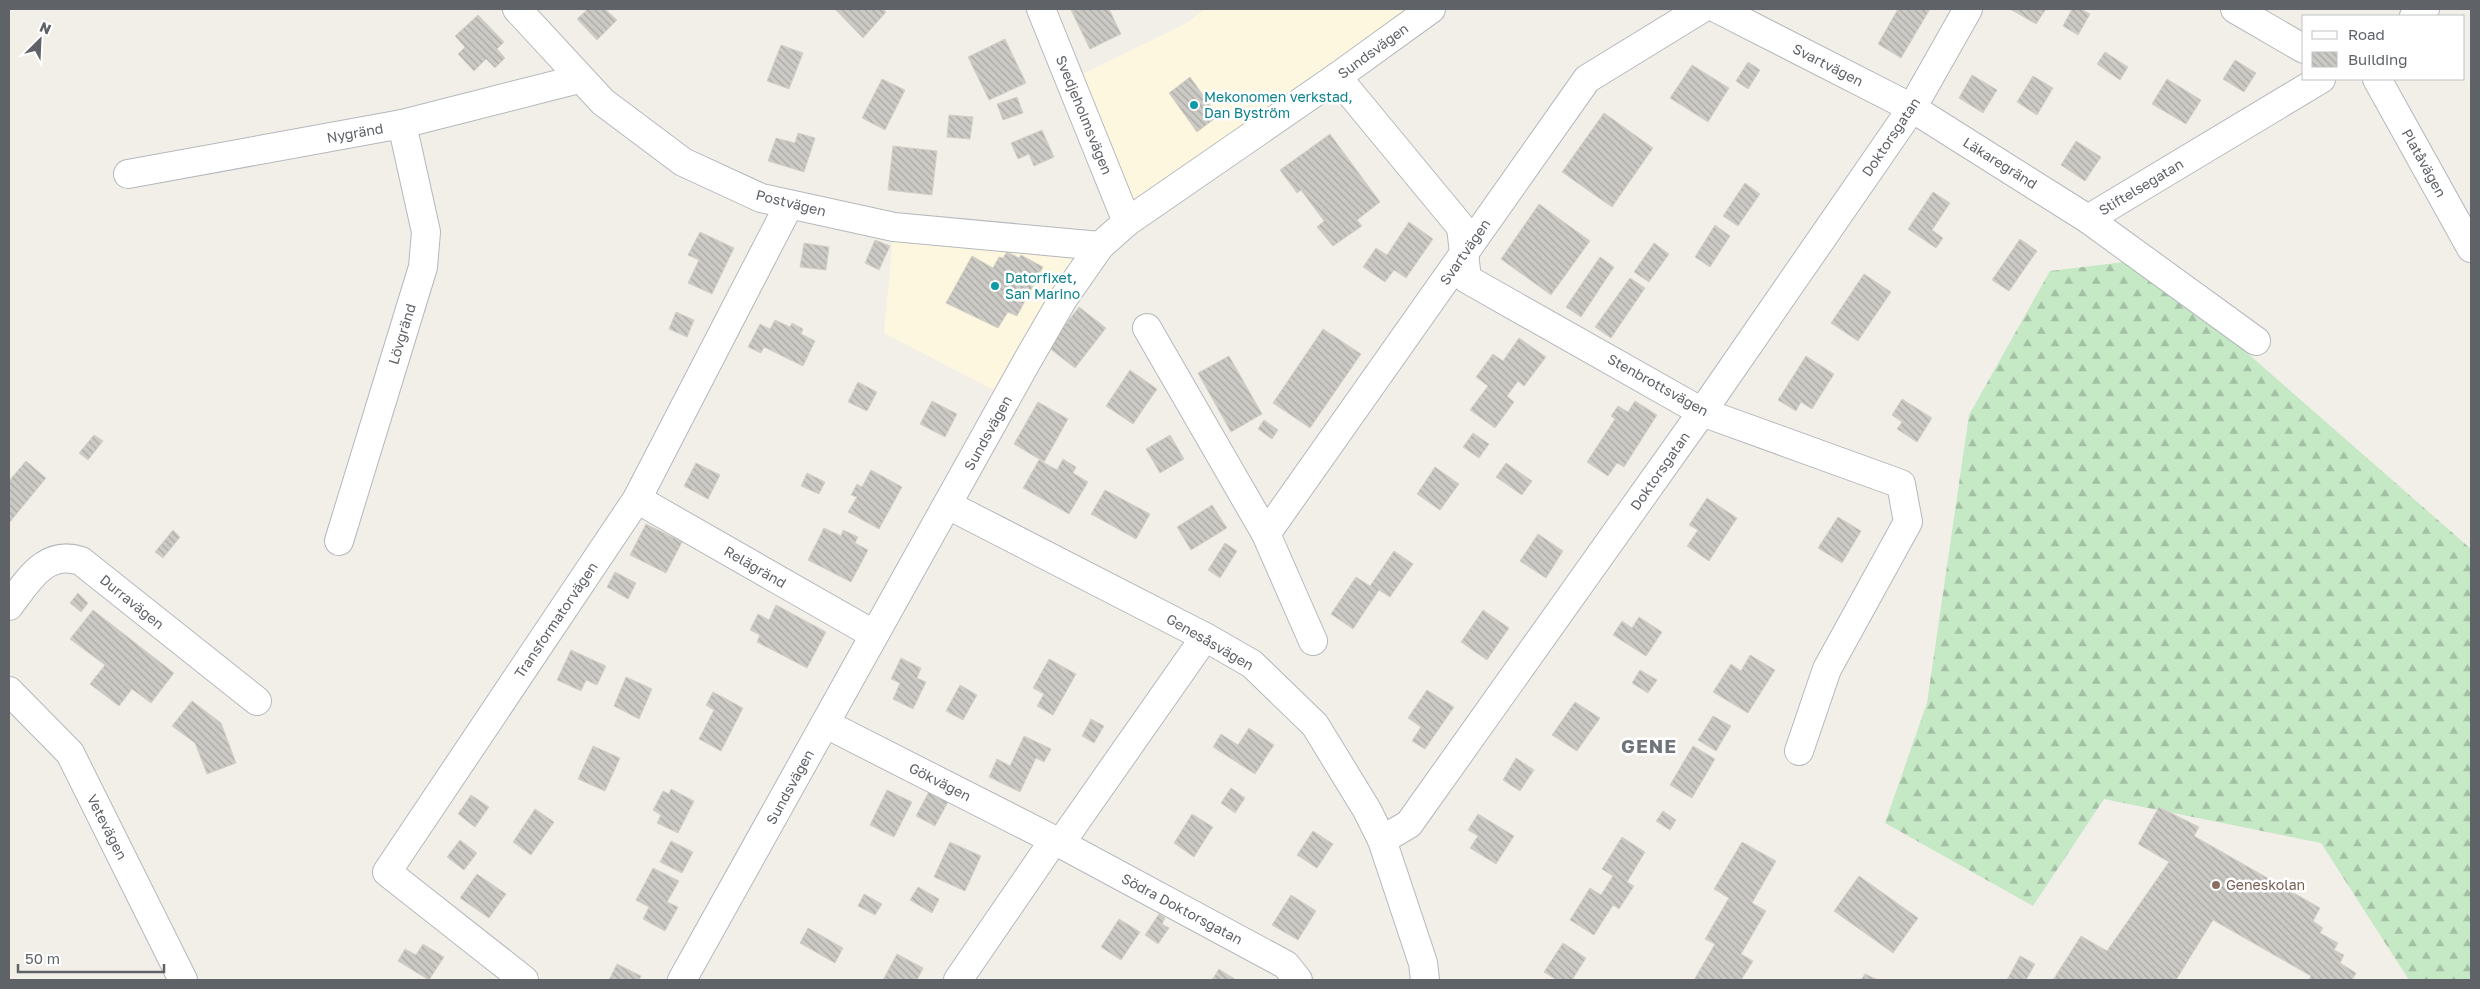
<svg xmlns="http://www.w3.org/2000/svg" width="2480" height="989" viewBox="0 0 2480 989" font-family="'Golos Text',sans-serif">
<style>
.commercial{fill:#fef7e0}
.forest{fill:url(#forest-firs)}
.building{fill:url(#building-back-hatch);stroke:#d6d1c6}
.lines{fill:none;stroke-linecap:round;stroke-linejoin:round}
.minor-casing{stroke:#b5b8bc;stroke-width:30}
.minor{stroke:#fff;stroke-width:28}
.culture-dot{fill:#0f9aa8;stroke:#fff;stroke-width:2}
.education-dot{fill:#8d6e63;stroke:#fff;stroke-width:2}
.labels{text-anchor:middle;stroke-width:5;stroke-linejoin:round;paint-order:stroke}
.street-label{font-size:14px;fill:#5f6368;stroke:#fff}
.culture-label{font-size:14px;fill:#0d838f;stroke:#fff;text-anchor:start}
.education-label{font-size:14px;fill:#785e54;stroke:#fff;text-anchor:start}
.district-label{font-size:19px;font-weight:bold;letter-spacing:1px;fill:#70757a;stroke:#fff}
</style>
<defs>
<pattern id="forest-firs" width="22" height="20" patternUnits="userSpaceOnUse" patternTransform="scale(1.25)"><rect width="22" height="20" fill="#c5e8c5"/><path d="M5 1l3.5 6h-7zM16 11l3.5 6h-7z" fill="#a3c0a4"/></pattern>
<pattern id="building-back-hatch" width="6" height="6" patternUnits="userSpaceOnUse" patternTransform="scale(1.25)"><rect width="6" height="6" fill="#cccac5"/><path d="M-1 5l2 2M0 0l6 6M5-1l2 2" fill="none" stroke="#a9a8a4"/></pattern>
</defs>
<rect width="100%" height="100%" fill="#f1efe8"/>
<g class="commercial">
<polygon points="1205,9 1423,9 1127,222 1070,80 1185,24"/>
<polygon points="894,227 1100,246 1007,397 884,333"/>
</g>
<polygon class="forest" points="2141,260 2471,549 2471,980 2409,980 2321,843 2104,799 2033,906 1885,823 1927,703 1969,415 2050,271"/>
<g class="building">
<polygon points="588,9 605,9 617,20 597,40 577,19"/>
<polygon points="835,9 883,9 886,12 863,38"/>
<polygon points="1109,9 1121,34 1090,49 1071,10"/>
<polygon points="1898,9 1930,9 1901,58 1878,44"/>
<polygon points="2010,9 2046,9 2036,24"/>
<polygon points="2072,9 2081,9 2090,14 2078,35 2063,26"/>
<polygon points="478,15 504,42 497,49 505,58 495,68 486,59 474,71 458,54 465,47 455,36"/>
<polygon points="1005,39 1026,83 989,100 968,57"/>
<polygon points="781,45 803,53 789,89 767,81"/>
<polygon points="2105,52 2128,67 2120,80 2097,64"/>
<polygon points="2235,60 2256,73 2244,92 2223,79"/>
<polygon points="1748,62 1760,70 1748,89 1736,81"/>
<polygon points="1692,65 1729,88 1708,122 1670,98"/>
<polygon points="1972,75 1997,90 1983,113 1959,98"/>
<polygon points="2033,76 2053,88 2037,115 2017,102"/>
<polygon points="1190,77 1218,116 1197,132 1169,93"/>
<polygon points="882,79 905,90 885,130 862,118"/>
<polygon points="2167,79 2201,100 2186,124 2152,104"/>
<polygon points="1017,97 1023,113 1003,120 997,104"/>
<polygon points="1604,113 1653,148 1612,207 1562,172"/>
<polygon points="949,115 973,117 970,139 947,137"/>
<polygon points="1042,130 1054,157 1034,166 1029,154 1018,159 1011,143"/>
<polygon points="798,133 815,138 804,172 768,161 776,138 795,143"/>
<polygon points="1330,134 1380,202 1357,220 1362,226 1333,246 1317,227 1324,221 1301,190 1297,193 1280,170"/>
<polygon points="2076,141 2101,157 2085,181 2061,165"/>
<polygon points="893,146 937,151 932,195 888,190"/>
<polygon points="1745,183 1760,194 1738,226 1723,216"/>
<polygon points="1933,192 1950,203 1932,230 1943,238 1936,248 1908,229"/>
<polygon points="1539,204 1590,241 1551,295 1501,259"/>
<polygon points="1409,222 1433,239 1406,278 1394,270 1385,282 1363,267 1376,248 1387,255"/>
<polygon points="1715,225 1730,236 1710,267 1695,257"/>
<polygon points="700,232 734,248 712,294 688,283 699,260 688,255"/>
<polygon points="2020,239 2037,251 2009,291 1992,280"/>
<polygon points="875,240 890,246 879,270 865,263"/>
<polygon points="804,243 829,247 826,270 800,267"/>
<polygon points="1654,243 1669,254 1649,282 1634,272"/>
<polygon points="1007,252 1019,258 1021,255 1043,267 1017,316 1008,312 998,328 946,303 972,256 993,268 999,257 1003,258"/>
<polygon points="1600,257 1614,267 1581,317 1566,307"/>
<polygon points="1864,274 1891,292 1858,341 1831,323"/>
<polygon points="1630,278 1645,288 1611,338 1595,327"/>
<polygon points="1079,307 1106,328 1075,368 1048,347"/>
<polygon points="676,312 694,320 687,337 669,329"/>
<polygon points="775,320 790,327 792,323 803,329 801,334 815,341 803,366 764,347 761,353 748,347 760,324 770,329"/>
<polygon points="1323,329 1361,354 1310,428 1273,403"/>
<polygon points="1519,338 1546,357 1524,386 1518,381 1507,396 1514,402 1495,428 1470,410 1488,386 1476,377 1493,354 1503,361"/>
<polygon points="1229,356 1262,414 1231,432 1198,373"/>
<polygon points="1806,356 1834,374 1812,409 1801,402 1796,411 1778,400"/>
<polygon points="1130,370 1157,389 1133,424 1106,406"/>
<polygon points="858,382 877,392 867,411 848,402"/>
<polygon points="1902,399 1932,418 1917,442 1897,429 1902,422 1892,415"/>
<polygon points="932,401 957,414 945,437 920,424"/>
<polygon points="1635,401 1657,415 1624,467 1617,463 1608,476 1587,462 1615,419 1611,416 1618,406 1628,412"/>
<polygon points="1038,402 1068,419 1044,462 1014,444"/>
<polygon points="1264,420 1278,430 1272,439 1258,429"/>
<polygon points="1473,433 1489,444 1479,458 1463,447"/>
<polygon points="94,435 103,441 88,460 79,453"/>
<polygon points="1170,435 1184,459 1160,473 1146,449"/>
<polygon points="1063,459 1076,467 1073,473 1088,482 1069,514 1023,488 1039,460 1057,470"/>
<polygon points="26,461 46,478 9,523 9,481"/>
<polygon points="696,463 720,475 708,499 684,486"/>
<polygon points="1506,463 1532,481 1522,495 1496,477"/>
<polygon points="1435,467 1459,484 1440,510 1417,494"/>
<polygon points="871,470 902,487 879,529 848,512 857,497 851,495 857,484 862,487"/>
<polygon points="807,473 825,482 819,494 801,486"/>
<polygon points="1105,490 1150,514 1136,539 1091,514"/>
<polygon points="1707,498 1737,518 1709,561 1687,546 1698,530 1689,525"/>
<polygon points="1212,505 1227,528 1191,550 1177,527"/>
<polygon points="1838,517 1861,531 1842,563 1818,548"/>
<polygon points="646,524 682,542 666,573 630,555"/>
<polygon points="824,528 841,536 843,530 858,537 855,543 868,550 851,582 808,560"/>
<polygon points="173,530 180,537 163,558 155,552"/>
<polygon points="1538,534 1563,551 1546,578 1520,561"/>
<polygon points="1225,543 1237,551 1220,578 1208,570"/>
<polygon points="1394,551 1413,564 1390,597 1379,590 1353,629 1331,614 1356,577 1370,586"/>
<polygon points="615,572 636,583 628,599 607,587"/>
<polygon points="78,593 88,603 81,612 70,603"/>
<polygon points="776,605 826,632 807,668 757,642 760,635 750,630 758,614 769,620"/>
<polygon points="93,610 174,673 151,703 132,689 119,706 90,684 105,665 70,639"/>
<polygon points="1483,610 1509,628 1487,660 1461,642"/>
<polygon points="1639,617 1662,632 1646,656 1613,635 1622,621 1632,628"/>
<polygon points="571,650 606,666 597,685 586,680 581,691 557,680"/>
<polygon points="1750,655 1775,670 1748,713 1713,692 1731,664 1741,671"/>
<polygon points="901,658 921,668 917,678 926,682 913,709 893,699 900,683 891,679"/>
<polygon points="1049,659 1076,674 1053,715 1037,706 1044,694 1033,688"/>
<polygon points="1640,670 1657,680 1648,693 1632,683"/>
<polygon points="626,677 652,689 639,719 614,706"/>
<polygon points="960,685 977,695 963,720 946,711"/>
<polygon points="1427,690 1454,707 1425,749 1412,741 1421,727 1408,718"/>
<polygon points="713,692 743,708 721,751 699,739 714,710 706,705"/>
<polygon points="192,701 221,723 236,763 207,774 195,743 172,726"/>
<polygon points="1575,702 1600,718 1577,751 1552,735"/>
<polygon points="1713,716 1731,726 1716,751 1698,740"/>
<polygon points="1091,719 1104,726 1094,743 1082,736"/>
<polygon points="1249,728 1274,745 1255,774 1213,747 1221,734 1238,745"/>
<polygon points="1024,736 1051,749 1044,762 1036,758 1020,792 989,777 997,759 1010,766"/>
<polygon points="593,746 620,758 605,791 578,779"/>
<polygon points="1693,746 1715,759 1692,798 1670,785"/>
<polygon points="1516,758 1534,770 1520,791 1503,780"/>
<polygon points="931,788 950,798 935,826 916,816"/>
<polygon points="1231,788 1245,798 1235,813 1221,803"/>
<polygon points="671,789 694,801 678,833 657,823 661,815 653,810 663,791 669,794"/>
<polygon points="887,790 912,802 894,837 870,825"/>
<polygon points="471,795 489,807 475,827 458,814"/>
<polygon points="2159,807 2199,827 2194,836 2320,908 2313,921 2323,928 2320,933 2338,943 2334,950 2344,955 2340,963 2356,973 2352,980 2309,980 2311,976 2213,920 2176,980 2053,980 2081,936 2107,951 2169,862 2138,844"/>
<polygon points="535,809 554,822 531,855 513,842"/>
<polygon points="1663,811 1676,820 1670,830 1656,821"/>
<polygon points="1192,814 1213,827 1194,857 1174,843"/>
<polygon points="1478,814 1514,836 1496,864 1470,848 1478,836 1468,830"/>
<polygon points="1313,831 1333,844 1317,868 1297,855"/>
<polygon points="1622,837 1645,852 1627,882 1634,886 1619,909 1613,905 1594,935 1570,920 1590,888 1601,895 1613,876 1602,869"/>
<polygon points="460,840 477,853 464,870 447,857"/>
<polygon points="671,841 693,852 682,873 660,862"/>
<polygon points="950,842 981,856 965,891 934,877"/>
<polygon points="1742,842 1776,861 1752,903 1766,911 1741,954 1753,961 1741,980 1694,980 1715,944 1705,939 1729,898 1714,889"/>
<polygon points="653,868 679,881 667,902 678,907 665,931 643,919 649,907 636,900"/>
<polygon points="477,874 506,894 489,918 460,898"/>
<polygon points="1859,876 1918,918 1893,953 1834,911"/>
<polygon points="918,887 939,899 932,913 910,900"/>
<polygon points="864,894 882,904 875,915 858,906"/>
<polygon points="1291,895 1316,911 1298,940 1272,925"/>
<polygon points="1159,914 1165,918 1162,924 1169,928 1158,944 1145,935"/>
<polygon points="1119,919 1140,932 1121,960 1101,947"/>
<polygon points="808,928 843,948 835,963 800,943"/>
<polygon points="1563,943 1586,958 1572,980 1557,980 1544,972"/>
<polygon points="423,944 444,957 429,980 398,961 405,949 416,955"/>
<polygon points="897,954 923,968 917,980 883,980"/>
<polygon points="2020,956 2035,964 2026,980 2007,980"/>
<polygon points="617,964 641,976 639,980 609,980"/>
<polygon points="1219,969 1236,980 1212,980"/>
<polygon points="1865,974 1878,980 1861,980"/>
</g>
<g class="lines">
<defs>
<g id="minor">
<polyline points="517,9 603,102 683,162 761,198 894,227 1100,246"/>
<polyline points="1041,9 1127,222"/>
<polyline points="1718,9 1912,108 2088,219 2256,341"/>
<polyline points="2235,9 2304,49"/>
<polyline points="2414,16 2425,9"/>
<polyline points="1337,77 1461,227 1467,279 1702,412 1901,484 1908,522 1827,669 1799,751"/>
<polyline points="2377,79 2471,248"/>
<polyline points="128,174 402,124 579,79"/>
<polyline points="2088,219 2321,79"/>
<polyline points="1147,328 1266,534 1587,79 1701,9"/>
<polyline points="637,499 873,634"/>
<polyline points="948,505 1205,637 1252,664 1315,725 1367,810 1382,840 1423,963 1425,980"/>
<polyline points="1266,534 1313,641"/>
<polyline points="339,541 423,267 426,232 402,124"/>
<path d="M9 606C28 581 45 549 81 561L257 701"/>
<polyline points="9,691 70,753 183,980"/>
<polyline points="826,724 1054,840 1286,965 1298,980"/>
<polyline points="1382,840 1409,824 1702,412 1912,108 1968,9"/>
<polyline points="524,980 387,872 637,499 789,205"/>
<polyline points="682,980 1026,363 1063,299 1100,246 1127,222 1337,77 1431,9"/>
<polyline points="958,980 1054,840 1060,844 1205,637"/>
</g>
</defs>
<use href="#minor" class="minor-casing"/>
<use href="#minor" class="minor"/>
</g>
<g class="culture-dot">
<circle cx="1194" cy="105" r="5"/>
<circle cx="995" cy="286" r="5"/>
</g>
<circle class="education-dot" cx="2216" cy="885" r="5"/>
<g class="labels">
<g class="street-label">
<text transform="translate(1373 51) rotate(-36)" y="5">Sundsvägen</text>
<text transform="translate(1828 65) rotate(27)" y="5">Svartvägen</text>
<text transform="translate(1084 115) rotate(68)" y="5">Svedjeholmsvägen</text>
<text transform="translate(355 133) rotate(-10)" y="5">Nygränd</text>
<text transform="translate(1891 137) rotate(-56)" y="5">Doktorsgatan</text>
<text transform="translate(2000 163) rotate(32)" y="5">Läkaregränd</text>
<text transform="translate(2424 163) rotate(61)" y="5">Platåvägen</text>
<text transform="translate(2141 187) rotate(-31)" y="5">Stiftelsegatan</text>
<text transform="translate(791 203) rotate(14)" y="5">Postvägen</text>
<text transform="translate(1465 252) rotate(-55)" y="5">Svartvägen</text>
<text transform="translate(402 334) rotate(-73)" y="5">Lövgränd</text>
<text transform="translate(1658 385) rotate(29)" y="5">Stenbrottsvägen</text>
<text transform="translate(988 433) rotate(-61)" y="5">Sundsvägen</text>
<text transform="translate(1660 471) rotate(-55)" y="5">Doktorsgatan</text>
<text transform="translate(755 567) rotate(30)" y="5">Relägränd</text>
<text transform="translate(132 602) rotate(39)" y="5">Durravägen</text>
<text transform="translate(556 620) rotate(-56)" y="5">Transformatorvägen</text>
<text transform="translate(1210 642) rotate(30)" y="5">Genesåsvägen</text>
<text transform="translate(940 782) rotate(27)" y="5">Gökvägen</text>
<text transform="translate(790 787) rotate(-61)" y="5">Sundsvägen</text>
<text transform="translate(107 827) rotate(63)" y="5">Vetevägen</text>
<text transform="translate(1182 909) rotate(28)" y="5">Södra Doktorsgatan</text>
</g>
<g class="culture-label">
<text x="1204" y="102">Mekonomen verkstad,<tspan x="1204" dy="16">Dan Byström</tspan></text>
<text x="1005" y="283">Datorfixet,<tspan x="1005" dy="16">San Marino</tspan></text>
</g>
<g class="education-label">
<text x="2226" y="890">Geneskolan</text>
</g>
<g class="district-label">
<text x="1649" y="753">GENE</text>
</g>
</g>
<rect width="2480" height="989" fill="none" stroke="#5f6368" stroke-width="20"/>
<rect x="2302" y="15" width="162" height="65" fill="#ffffff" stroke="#bfc1c3"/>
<rect x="2312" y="31" width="25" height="8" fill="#ffffff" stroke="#bfc1c3"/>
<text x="2348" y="40" font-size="15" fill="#5f6368">Road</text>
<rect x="2312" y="52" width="25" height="15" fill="url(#building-back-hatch)" stroke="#bfc1c3"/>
<text x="2348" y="65" font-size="15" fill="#5f6368">Building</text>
<g transform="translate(40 40) rotate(24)" stroke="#ffffff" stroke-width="4" paint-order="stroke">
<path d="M0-4L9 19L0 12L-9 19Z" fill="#5f6368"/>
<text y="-8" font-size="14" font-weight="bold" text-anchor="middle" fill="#5f6368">N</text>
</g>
<path d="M18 964v8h146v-8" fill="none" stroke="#5f6368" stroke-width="2.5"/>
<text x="25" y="964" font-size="15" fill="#5f6368" stroke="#ffffff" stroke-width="4" paint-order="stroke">50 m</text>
</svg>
